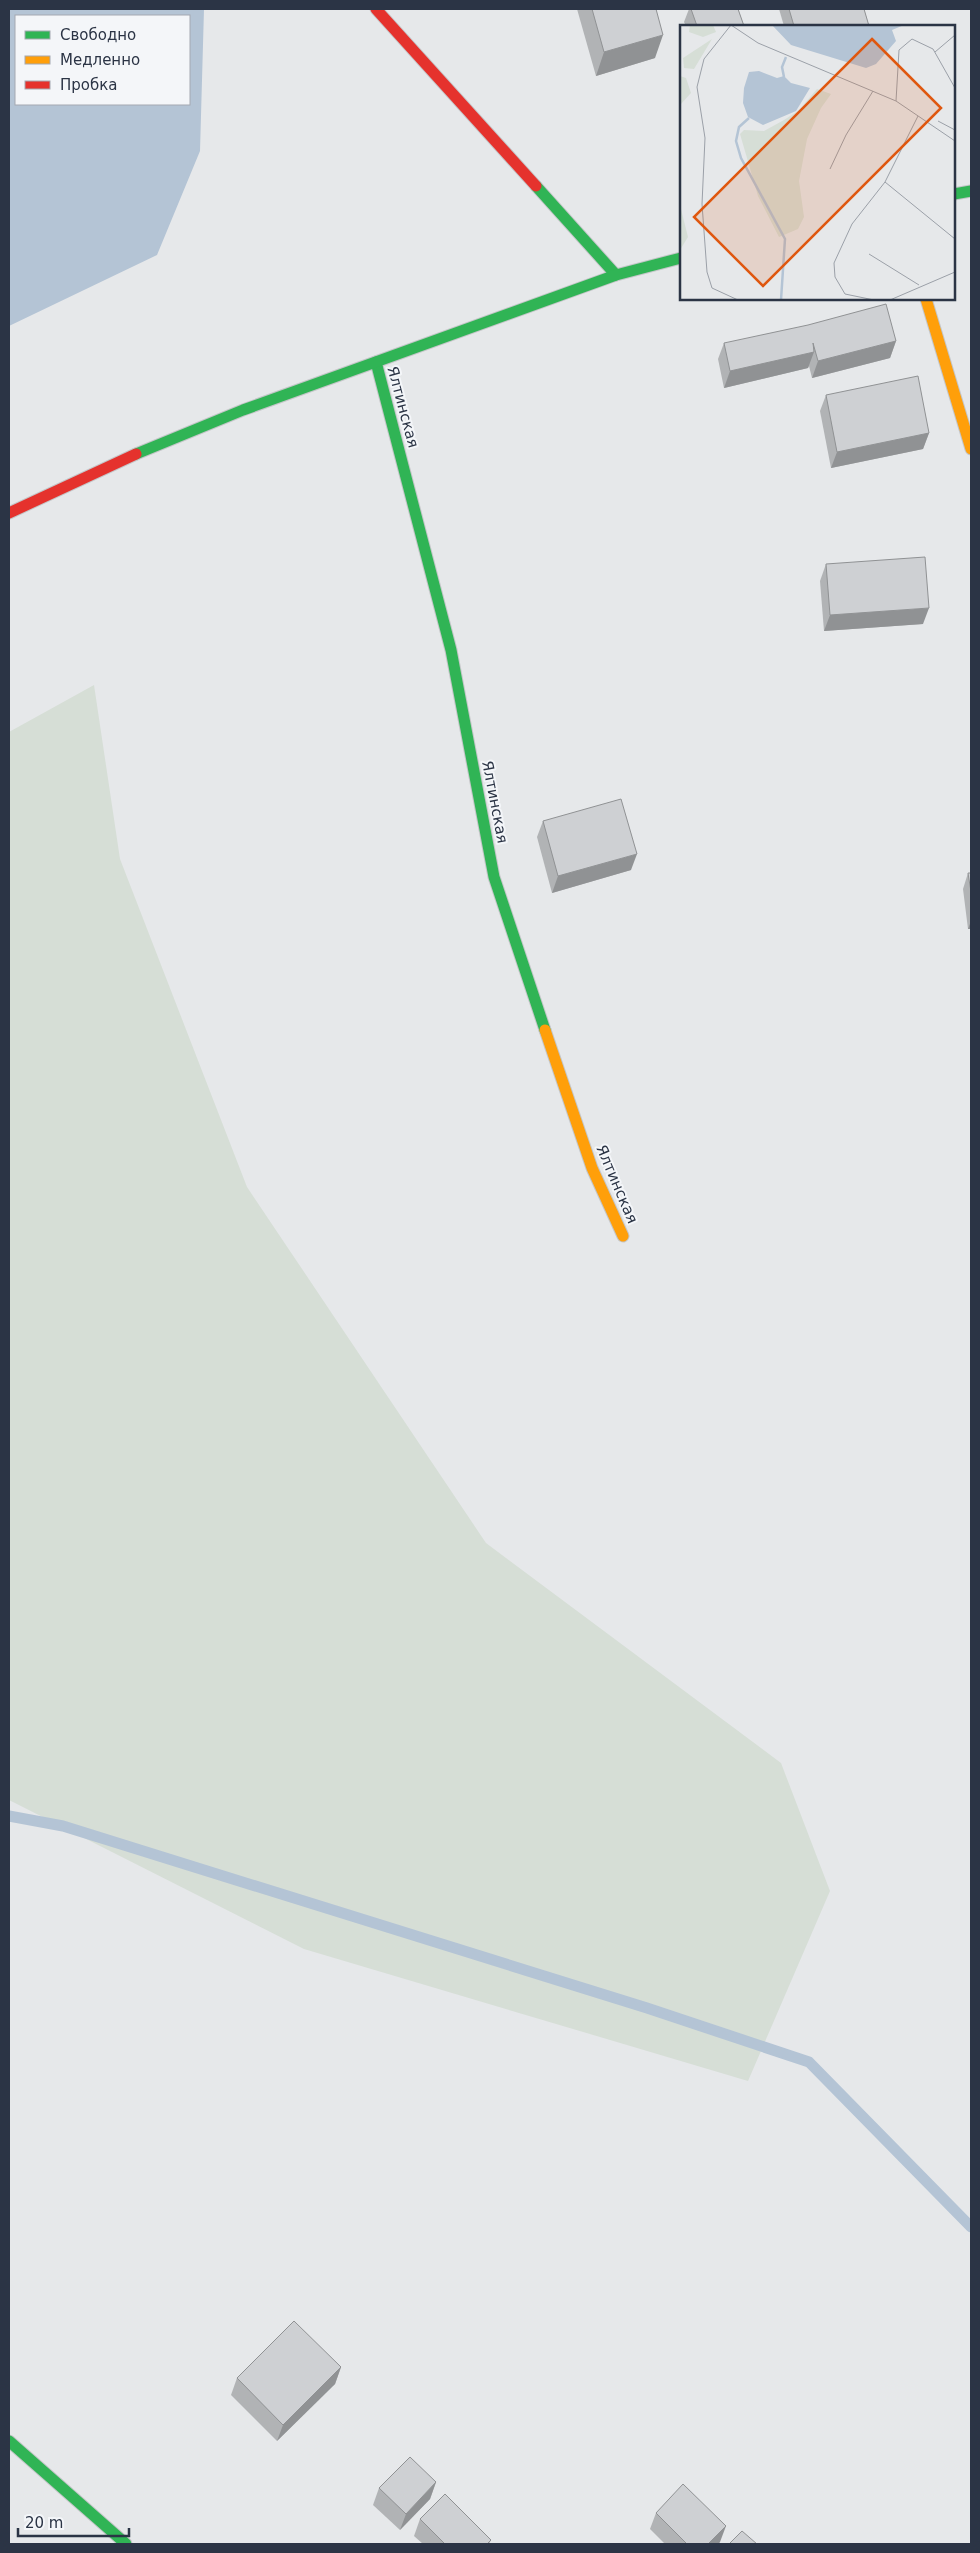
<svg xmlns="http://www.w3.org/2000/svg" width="980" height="2553" viewBox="0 0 980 2553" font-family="'DejaVu Sans',sans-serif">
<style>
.green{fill:#d6ded6}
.water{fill:#b4c4d5;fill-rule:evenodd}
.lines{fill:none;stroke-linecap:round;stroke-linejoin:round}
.stream{stroke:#b4c4d5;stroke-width:11}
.fast-casing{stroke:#c4c6c8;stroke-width:13}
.slow-casing{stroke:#c4c6c8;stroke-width:13}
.jam-casing{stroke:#c4c6c8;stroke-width:13}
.fast{stroke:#30b455;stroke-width:11}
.slow{stroke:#ff9f0a;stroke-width:11}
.jam{stroke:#e5322d;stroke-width:11}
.wall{fill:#b1b3b5}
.shaded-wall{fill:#909294}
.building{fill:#ced0d3;stroke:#909294}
.labels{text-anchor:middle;stroke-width:4;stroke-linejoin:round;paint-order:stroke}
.street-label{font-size:15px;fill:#2b3445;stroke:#f4f6f9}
.inset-river{fill:none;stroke:#b4c4d5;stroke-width:2.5}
.inset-road{fill:none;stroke:#9ba0a8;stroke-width:1}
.view{fill:#df570f;fill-opacity:0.15;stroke:#df570f;stroke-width:2.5}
.inset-edge{fill:none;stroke:#2b3445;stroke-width:2.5}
</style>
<rect width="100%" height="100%" fill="#e6e8ea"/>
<polygon class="green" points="94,685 120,859 247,1187 486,1543 781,1763 830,1891 748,2081 304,1949 9,1800 9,732"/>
<path class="water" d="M9 9H204L200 151 157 255 9 326ZM16 16H189V104H16Z"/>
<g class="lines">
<polyline class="stream" points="9,1816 63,1826 647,2008 809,2062 971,2227"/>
<defs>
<g id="fast">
<polyline points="536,186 616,275"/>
<polyline points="954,194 971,191"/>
<polyline points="376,362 451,650 494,877 545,1030"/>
<polyline points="136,454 243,410 616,275 681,258"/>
<polyline points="9,2441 126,2544"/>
</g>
<g id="slow">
<polyline points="926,299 971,449"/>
<polyline points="545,1030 592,1168 623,1236"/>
</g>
<g id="jam">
<polyline points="376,9 536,186"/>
<polyline points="9,513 136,454"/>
</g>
</defs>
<use href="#fast" class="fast-casing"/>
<use href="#slow" class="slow-casing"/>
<use href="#jam" class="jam-casing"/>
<use href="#fast" class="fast"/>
<use href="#slow" class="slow"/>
<use href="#jam" class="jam"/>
</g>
<g class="wall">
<polygon points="577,9 656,9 655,58 596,76"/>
<polygon points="689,9 738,9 744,26 686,26 684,22"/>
<polygon points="779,9 864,9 869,26 784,26"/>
<polygon points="896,341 890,358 812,378 809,366 808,368 724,388 718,359 724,343"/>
<polygon points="826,395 929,433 923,449 831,468 820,411"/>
<polygon points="826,564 923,624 824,631 820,581"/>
<polygon points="543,821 631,870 552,893 537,837"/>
<polygon points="968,873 971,873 971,929 968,929 963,889"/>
<polygon points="341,2367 335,2384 277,2441 231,2395 237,2378"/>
<polygon points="436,2482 430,2499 400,2530 373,2505 379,2488"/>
<polygon points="656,2513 720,2542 718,2544 665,2544 650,2529"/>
<polygon points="420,2519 491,2540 489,2544 423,2544 414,2536"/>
</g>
<g class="shaded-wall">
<polygon points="663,35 655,58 596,76 604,52"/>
<polygon points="896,341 890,358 812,378 818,361"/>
<polygon points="814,352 808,368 724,388 730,371"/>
<polygon points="929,433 923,449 831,468 837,452"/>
<polygon points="929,608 923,624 824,631 830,615"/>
<polygon points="637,854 631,870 552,893 558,876"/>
<polygon points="971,921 971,929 968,929"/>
<polygon points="341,2367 335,2384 277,2441 283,2425"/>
<polygon points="436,2482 430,2499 400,2530 406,2514"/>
<polygon points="726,2526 720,2542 718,2544 708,2544"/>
</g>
<g class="building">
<polygon points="592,9 656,9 663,35 604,52"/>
<polygon points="691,9 738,9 744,26 697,26"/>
<polygon points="789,9 864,9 869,26 794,26"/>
<polygon points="886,304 896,341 818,361 813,343 814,352 730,371 724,343 808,325"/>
<polygon points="918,376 929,433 837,452 826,395"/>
<polygon points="925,557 929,608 830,615 826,564"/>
<polygon points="621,799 637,854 558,876 543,821"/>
<polygon points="968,873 971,873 971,892"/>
<polygon points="294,2321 341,2367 283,2425 237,2378"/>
<polygon points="410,2457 436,2482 406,2514 379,2488"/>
<polygon points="683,2484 726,2526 708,2544 687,2544 656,2513"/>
<polygon points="445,2494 491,2540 487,2544 445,2544 420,2519"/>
<polygon points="742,2531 757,2544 729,2544"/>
</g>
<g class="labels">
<g class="street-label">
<text transform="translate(403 407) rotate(75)" y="5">Ялтинская</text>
<text transform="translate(495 802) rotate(79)" y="5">Ялтинская</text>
<text transform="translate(617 1184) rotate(67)" y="5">Ялтинская</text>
</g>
</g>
<g transform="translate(680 25)">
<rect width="275" height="275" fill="#e6e8ea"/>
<path d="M10 0H33L36 7 23 12 9 7ZM32 14 14 44 4 43 3 33ZM0 51 6 53 11 68 1 79ZM137 64 151 69 141 83 127 114 119 156 124 192 118 204 99 212 78 171 60 109 64 105 84 106 104 95 118 86ZM0 180 8 212 0 225Z" fill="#d6ded6"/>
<path d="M92 0H224L212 5 216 16 196 39 186 43 111 20ZM79 46 97 53 104 51 111 58 130 63 116 86 83 100 68 92 63 78 64 63 69 47Z" fill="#b4c4d5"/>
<path class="inset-river" d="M104 52 102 42 106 32M69 93 59 102 56 116 61 133 105 214 101 275"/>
<path class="inset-road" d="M51 0 24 34 17 62 25 113 22 179 27 247 32 263 58 275M51 0 78 18 216 76 275 116M255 27 275 10M216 76 219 25 232 14 253 24 275 63M258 96 275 105M150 144 166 110 193 66M205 157 275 214M189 229 239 260M194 275 165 269 155 252 154 238 172 199 205 157 238 91M210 275 275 247"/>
<path class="view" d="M192 14 261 83 83 261 14 192Z"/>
<rect width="275" height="275" class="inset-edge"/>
</g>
<rect width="980" height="2553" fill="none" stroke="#2b3445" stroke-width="20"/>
<rect x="15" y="15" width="175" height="90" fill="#f4f6f9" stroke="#a4a8b1"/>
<rect x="25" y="31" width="25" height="8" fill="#30b455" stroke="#a4a8b1"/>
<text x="60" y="40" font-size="15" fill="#2b3445">Свободно</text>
<rect x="25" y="56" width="25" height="8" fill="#ff9f0a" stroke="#a4a8b1"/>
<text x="60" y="65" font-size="15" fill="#2b3445">Медленно</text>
<rect x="25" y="81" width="25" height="8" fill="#e5322d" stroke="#a4a8b1"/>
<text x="60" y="90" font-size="15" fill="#2b3445">Пробка</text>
<path d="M18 2528v8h111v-8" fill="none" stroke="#2b3445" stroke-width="2.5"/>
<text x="25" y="2528" font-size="15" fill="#2b3445" stroke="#f4f6f9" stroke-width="4" paint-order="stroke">20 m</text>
</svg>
